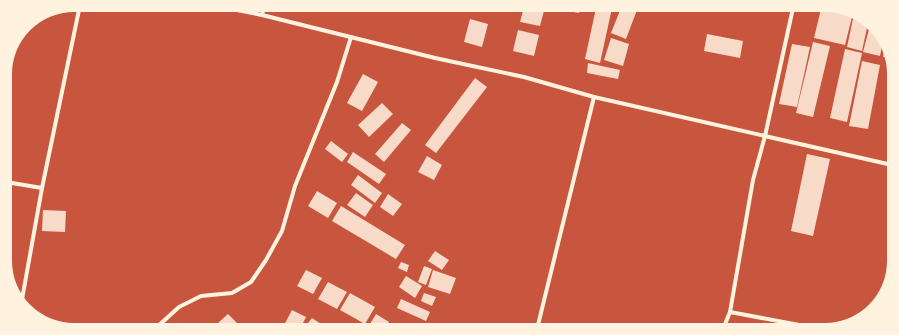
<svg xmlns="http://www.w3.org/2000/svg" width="899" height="335" viewBox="0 0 899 335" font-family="'Noto Serif',serif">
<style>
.building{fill:#f7dbc8}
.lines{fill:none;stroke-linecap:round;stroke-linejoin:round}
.minor{stroke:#fff3e0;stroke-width:4}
</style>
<rect width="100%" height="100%" fill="#c8553d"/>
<g class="building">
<polygon points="524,7 545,7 540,26 520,22"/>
<polygon points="564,7 580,7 579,13 563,10"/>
<polygon points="596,8 612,8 600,63 585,59"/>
<polygon points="621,8 630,8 637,10 626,39 611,33"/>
<polygon points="821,9 847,9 853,13 845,45 814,38"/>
<polygon points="854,14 868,23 862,51 847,47"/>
<polygon points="470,19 488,24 482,47 464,42"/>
<polygon points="870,25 880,32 883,41 880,56 863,52"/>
<polygon points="518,30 539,35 534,56 513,51"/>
<polygon points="707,34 743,41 740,58 704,51"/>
<polygon points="611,38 629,44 623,66 604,60"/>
<polygon points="813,42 830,46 813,117 796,113"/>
<polygon points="792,44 810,47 797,107 779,104"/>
<polygon points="885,46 891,58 883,57"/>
<polygon points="845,49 862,53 847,122 830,118"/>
<polygon points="862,61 880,65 868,129 849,126"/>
<polygon points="588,63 620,70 618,79 587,73"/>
<polygon points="363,74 378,82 362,111 347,103"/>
<polygon points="475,78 487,87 436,153 425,145"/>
<polygon points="382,103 393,114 369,137 358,125"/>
<polygon points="402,123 411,130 384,162 375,154"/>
<polygon points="331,141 348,154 342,162 325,149"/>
<polygon points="353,152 386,174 379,184 347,162"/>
<polygon points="807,154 830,159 813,236 791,231"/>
<polygon points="427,156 442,165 434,180 418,172"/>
<polygon points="358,175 382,193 375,203 351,185"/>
<polygon points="317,191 337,203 328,218 308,206"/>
<polygon points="356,193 373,205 365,217 347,205"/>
<polygon points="388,194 402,204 393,216 380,207"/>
<polygon points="341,206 405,245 396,259 332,221"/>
<polygon points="43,210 66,211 65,232 42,231"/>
<polygon points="435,251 449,260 442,270 428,261"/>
<polygon points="401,262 409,265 407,272 398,268"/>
<polygon points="424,266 432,269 426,285 418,282"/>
<polygon points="306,270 322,278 313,294 297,286"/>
<polygon points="433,270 456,278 450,294 428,287"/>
<polygon points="406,276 422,286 415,298 399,287"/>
<polygon points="328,282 347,292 337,309 318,299"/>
<polygon points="350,293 375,307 365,324 340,310"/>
<polygon points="424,293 436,297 432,306 421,301"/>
<polygon points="401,299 430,312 426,321 397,308"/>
<polygon points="292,310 306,317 301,327 283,327"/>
<polygon points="228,314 241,327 221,327 218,323"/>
<polygon points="376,314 389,322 386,328 376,328 370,324"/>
<polygon points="312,318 327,328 305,327"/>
</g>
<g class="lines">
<g class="minor">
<polyline points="216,6 262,15 435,58 524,77 594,97 892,165"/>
<polyline points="262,15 264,6"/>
<polyline points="6,182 42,188"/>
<polyline points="21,305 42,188 80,5"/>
<polyline points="730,312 826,330"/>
<polyline points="157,327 179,307 201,296 232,293 251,282 266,260 282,231 295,186 337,82 351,37"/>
<polyline points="537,329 594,97"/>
<polyline points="723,329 730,312 753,180 765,136 793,8"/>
</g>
</g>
<path d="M0 0H899V335H0ZM74 12H825A62 62 0 0 1 887 74V261A62 62 0 0 1 825 323H74A62 62 0 0 1 12 261V74A62 62 0 0 1 74 12Z" fill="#fff3e0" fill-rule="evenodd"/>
</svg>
